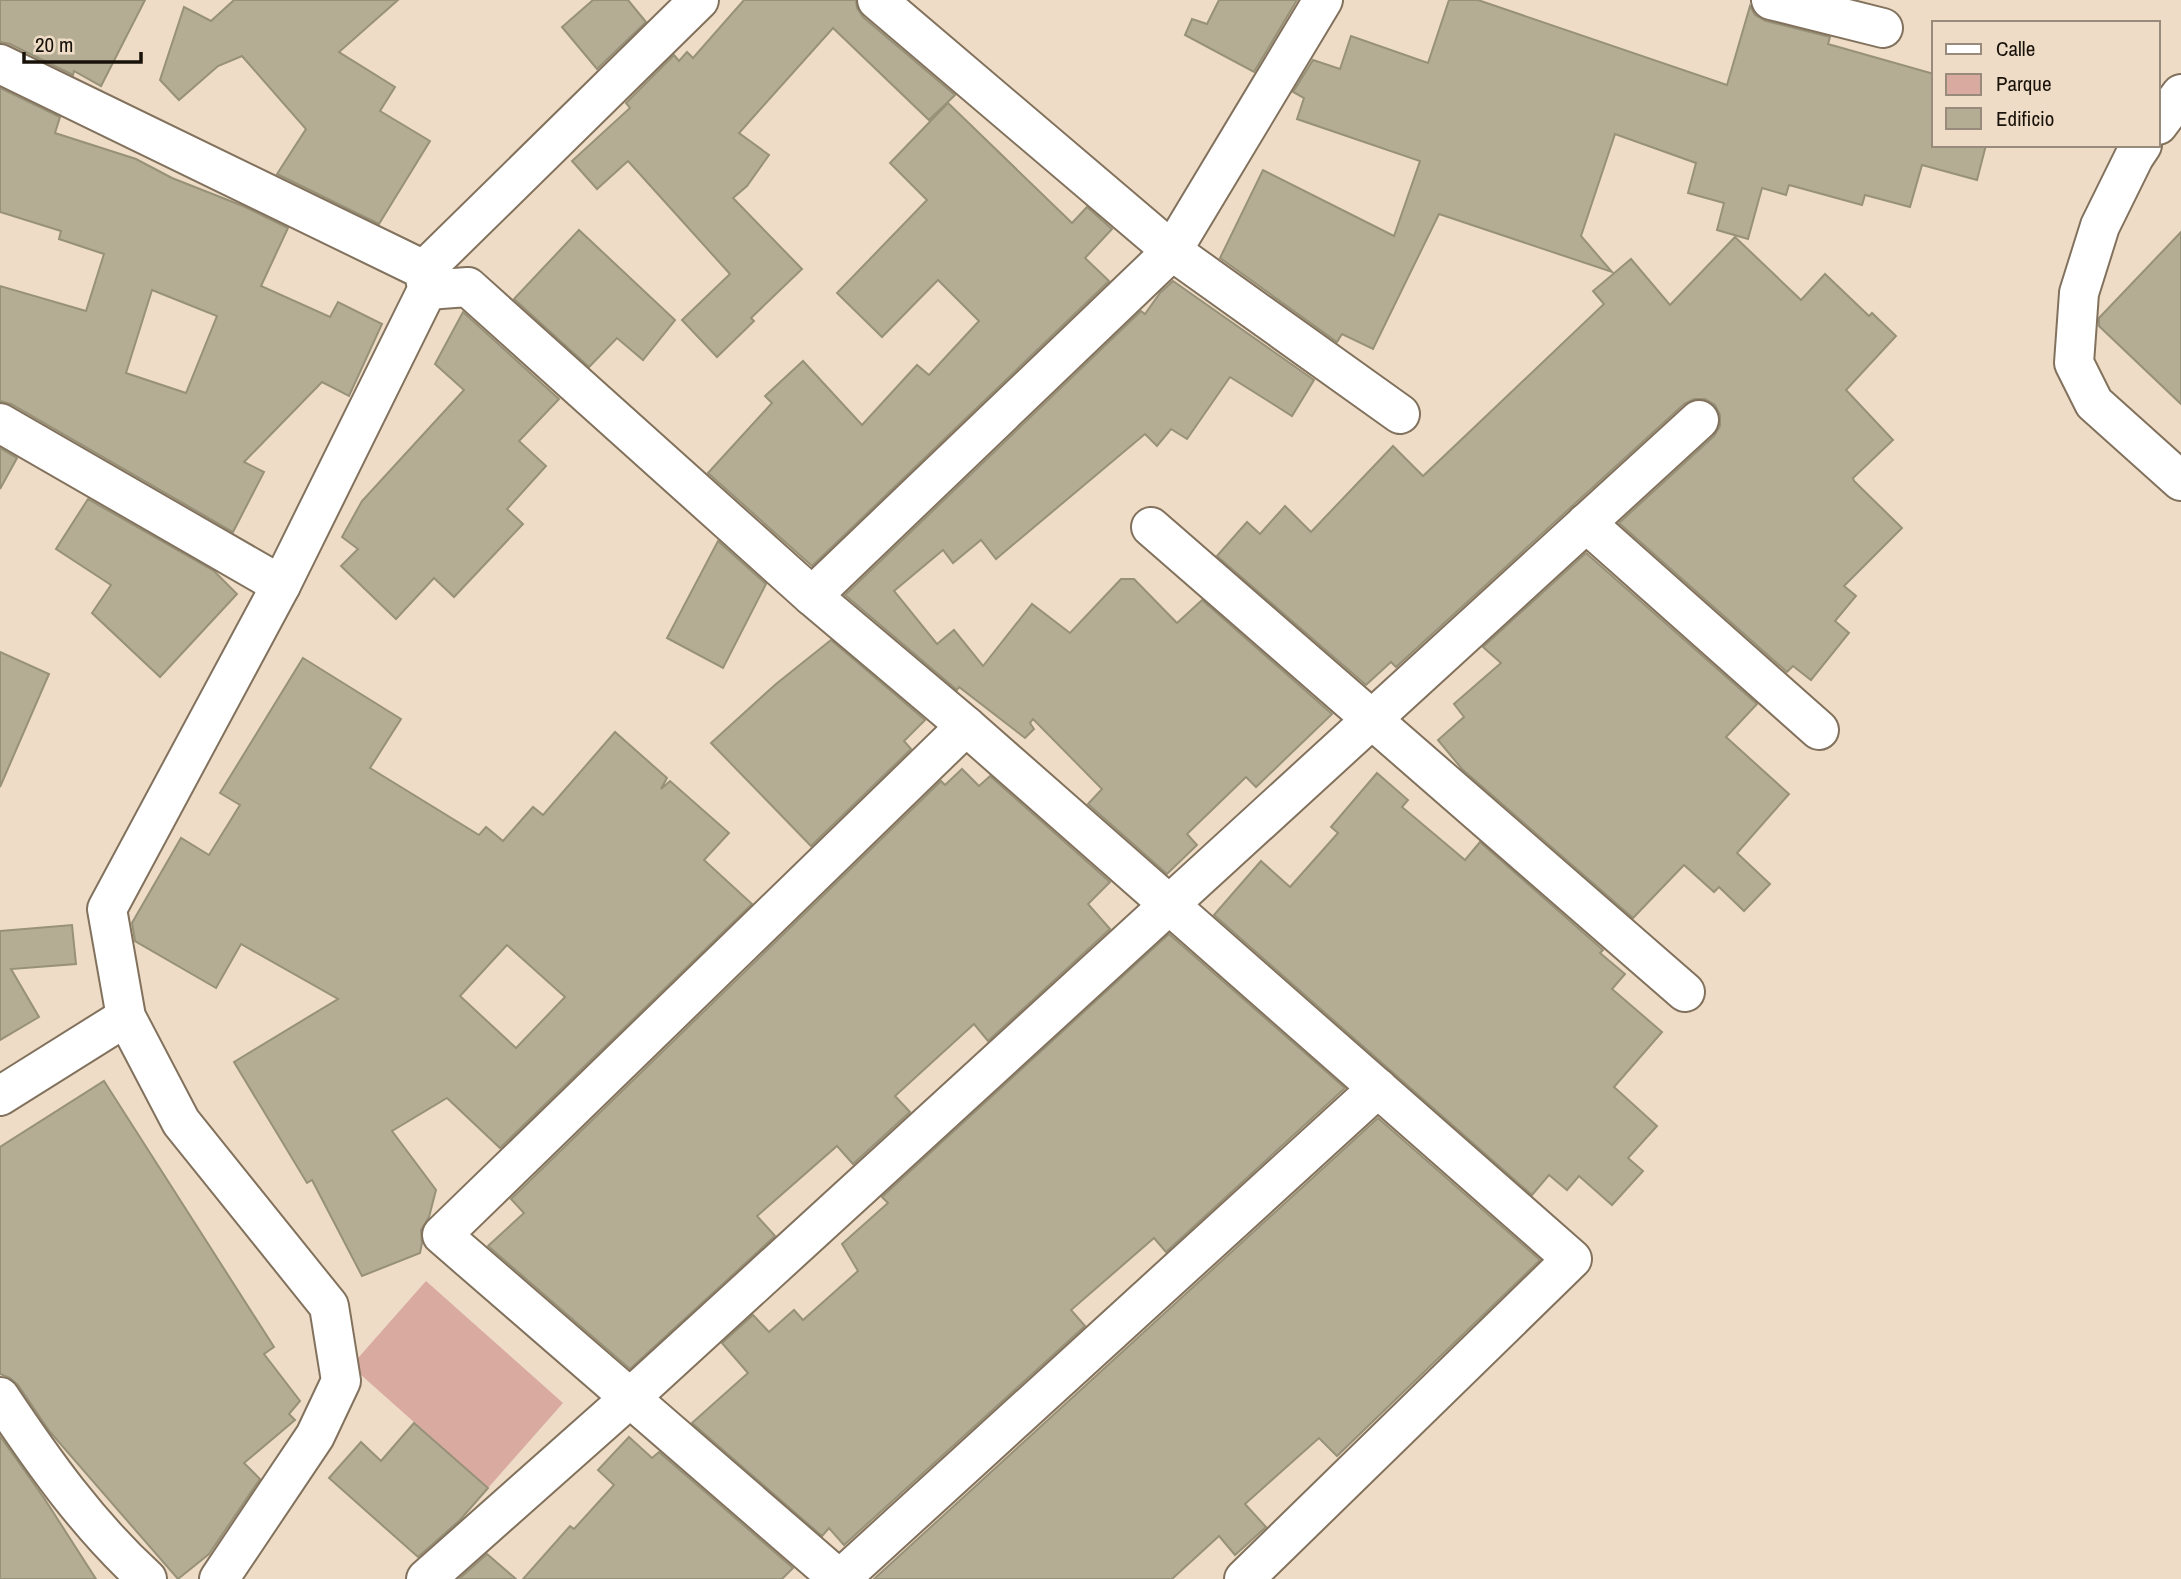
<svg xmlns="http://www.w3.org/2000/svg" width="2181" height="1579" viewBox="0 0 2181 1579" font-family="'Archivo Narrow',sans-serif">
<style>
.green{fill:#d9aaa0}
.building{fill:#b4ad94;stroke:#979178;stroke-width:2;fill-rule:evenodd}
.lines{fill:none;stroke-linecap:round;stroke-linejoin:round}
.street-casing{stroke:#82725d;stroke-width:42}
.street{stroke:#fff;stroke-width:38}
</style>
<rect width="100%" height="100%" fill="#eedcc6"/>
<polygon class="green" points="426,1281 563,1403 488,1488 351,1366"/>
<g class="building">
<polygon points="0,0 145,0 101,86 74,71 73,75 10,44 0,42"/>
<polygon points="234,0 398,0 339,52 395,87 380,111 430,141 379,224 277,174 306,129 242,56 218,66 179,100 160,80 184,7 211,21"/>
<polygon points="593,0 628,0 646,22 597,69 562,27"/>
<polygon points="744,0 856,0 857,8 863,17 955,95 929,120 833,28 739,133 769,155 747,186 733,198 802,269 751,318 754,321 717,357 682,320 730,274 628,161 597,189 572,161 630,108 626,103 674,55 679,61 687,52 693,58"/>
<polygon points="1219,0 1297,0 1254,72 1185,35 1192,19 1207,24"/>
<polygon points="1449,0 1478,0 1727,85 1750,6 1755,15 1766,21 1830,37 1828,44 1934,74 1934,145 1986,145 1977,180 1922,165 1910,207 1865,195 1862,205 1789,185 1786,195 1762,188 1748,239 1717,230 1724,203 1688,193 1696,163 1615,134 1581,236 1612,272 1439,214 1373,349 1342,334 1337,342 1220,258 1263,170 1394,236 1420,161 1297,119 1304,98 1293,92 1313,60 1340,69 1351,36 1428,63"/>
<path d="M0 88 60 117 55 133 136 159 172 178 243 206 288 228 261 286 330 317 338 302 382 324 349 396 322 382 244 462 264 472 233 532 11 404 0 401V286L86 311 104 254 59 239 61 231 0 212ZM152 290 217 316 186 393 126 373Z"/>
<polygon points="948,103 1072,223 1087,207 1112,229 1085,258 1109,281 812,566 708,473 772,403 765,396 803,361 862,425 917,365 929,375 979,321 938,280 882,337 837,293 927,200 890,163"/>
<polygon points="579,230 675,320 643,360 617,338 589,367 514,299"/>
<polygon points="2181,232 2181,404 2099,326 2099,318"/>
<polygon points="1735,237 1801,300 1825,274 1869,316 1872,313 1896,336 1846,390 1893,440 1853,478 1854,481 1902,528 1844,586 1856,596 1835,621 1849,633 1811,680 1793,666 1787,672 1619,523 1714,436 1720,426 1720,415 1715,405 1705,399 1694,399 1684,404 1396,667 1391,662 1366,685 1217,556 1247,522 1260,534 1285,506 1311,532 1393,446 1423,476 1604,304 1593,291 1631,259 1670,305"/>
<polygon points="1173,281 1314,380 1292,416 1230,377 1187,439 1171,429 1157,446 1145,434 996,559 981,540 953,563 943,550 894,591 937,644 954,630 983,666 1032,604 1070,633 1121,579 1134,579 1177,623 1202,600 1332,714 1256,787 1246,777 1187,834 1197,845 1167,874 1088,804 1102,789 1033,719 1030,723 1034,729 1025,738 959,687 957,690 845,595 1141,311 1145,314 1160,293"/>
<polygon points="463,312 559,399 519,441 546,466 507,509 523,524 454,597 434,578 396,619 341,566 358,549 342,537 362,501 464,390 435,364"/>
<polygon points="0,448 17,458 0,489"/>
<polygon points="88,499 214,571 237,594 160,677 92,613 111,585 56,549"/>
<polygon points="718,541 766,584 723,668 667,638"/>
<polygon points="1586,553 1757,704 1726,737 1789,794 1737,853 1770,884 1744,911 1719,887 1714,892 1684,865 1633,918 1462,769 1438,740 1464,717 1454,704 1501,663 1483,647"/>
<polygon points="831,640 925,720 904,741 911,749 811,846 711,743 776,684"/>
<polygon points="0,652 49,674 0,787"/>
<path d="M303 658 401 719 370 768 479 835 486 827 503 841 533 807 543 815 615 732 667 778 661 789 670 781 729 833 704 860 752 904 500 1148 447 1098 392 1131 436 1190 429 1217 421 1230 422 1243 420 1253 362 1276 312 1180 307 1183 234 1062 338 999 241 944 216 988 135 941 132 923 181 838 209 855 240 805 220 793ZM507 945 565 997 516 1048 460 996Z"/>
<polygon points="962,769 979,786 990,776 1110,882 1088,904 1110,929 988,1041 974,1024 895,1096 910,1112 853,1164 837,1146 757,1216 775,1236 630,1369 488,1246 524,1213 511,1199 941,781 945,785"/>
<polygon points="1377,773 1408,800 1402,807 1465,860 1480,842 1603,950 1600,953 1625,974 1612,989 1662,1032 1614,1087 1657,1126 1628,1158 1643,1171 1612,1205 1579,1176 1567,1190 1549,1175 1532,1195 1214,915 1261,861 1290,887 1338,833 1331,827"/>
<polygon points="72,925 76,964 11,969 39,1017 0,1040 0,931"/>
<polygon points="1169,934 1345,1088 1166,1252 1154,1238 1071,1310 1085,1326 844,1545 829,1528 822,1536 692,1423 748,1373 722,1343 753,1315 769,1332 794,1310 803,1320 858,1271 842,1244 888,1203 882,1197"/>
<polygon points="104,1081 274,1347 264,1354 300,1401 289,1414 295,1420 244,1463 260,1479 209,1554 178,1579 50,1432 18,1385 10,1378 0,1374 0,1147"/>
<polygon points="1378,1118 1540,1260 1337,1456 1319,1438 1245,1504 1266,1527 1235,1555 1219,1536 1172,1579 874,1579"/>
<polygon points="414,1423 488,1488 460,1520 418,1557 329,1478 361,1442 381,1461"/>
<polygon points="0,1436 44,1498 96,1579 0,1579"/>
<polygon points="629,1437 652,1458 659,1452 793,1568 782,1579 523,1579 570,1526 574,1529 614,1485 598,1470"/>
<polygon points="487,1554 516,1579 459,1579"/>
</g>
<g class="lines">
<defs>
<g id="street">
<polyline points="877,0 1172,251 1400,414"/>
<polyline points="1771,0 1883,28"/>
<polyline points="0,64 424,270"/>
<polyline points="2158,125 2181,94"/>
<polyline points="2142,145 2134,157 2100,226 2079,293 2074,363 2094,403 2181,481"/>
<polyline points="427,290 468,287 812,596 966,726 1572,1259 1244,1579"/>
<polyline points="0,423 281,585"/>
<polyline points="1586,523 1819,730"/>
<polyline points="1151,527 1685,992"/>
<polyline points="812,596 1172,251 1323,0"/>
<polyline points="0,1096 126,1017"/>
<path d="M0 1397C44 1463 88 1525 147 1579"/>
<polyline points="219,1579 315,1436 341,1381 329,1306 181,1122 126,1017 107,909 281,585 427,290 424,270 699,0"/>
<polyline points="426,1579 631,1397 1699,420"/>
<polyline points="839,1579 442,1235 966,726"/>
<polyline points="840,1579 1378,1088"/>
</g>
</defs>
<use href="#street" class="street-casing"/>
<use href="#street" class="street"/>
</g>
<rect x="1932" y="21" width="228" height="126" fill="#eedcc6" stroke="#988b7b" stroke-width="2"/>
<rect x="1946" y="44" width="35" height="10" fill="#ffffff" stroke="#988b7b" stroke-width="2"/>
<text x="1996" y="56" font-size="21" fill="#18120a">Calle</text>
<rect x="1946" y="74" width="35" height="21" fill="#d9aaa0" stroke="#988b7b" stroke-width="2"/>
<text x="1996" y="91" font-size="21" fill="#18120a">Parque</text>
<rect x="1946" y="108" width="35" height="21" fill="#b4ad94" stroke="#988b7b" stroke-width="2"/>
<text x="1996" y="126" font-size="21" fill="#18120a">Edificio</text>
<path d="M24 52v10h117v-10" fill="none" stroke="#18120a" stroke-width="3.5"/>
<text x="35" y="52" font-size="21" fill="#18120a" stroke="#eedcc6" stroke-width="5" paint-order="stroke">20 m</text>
</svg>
